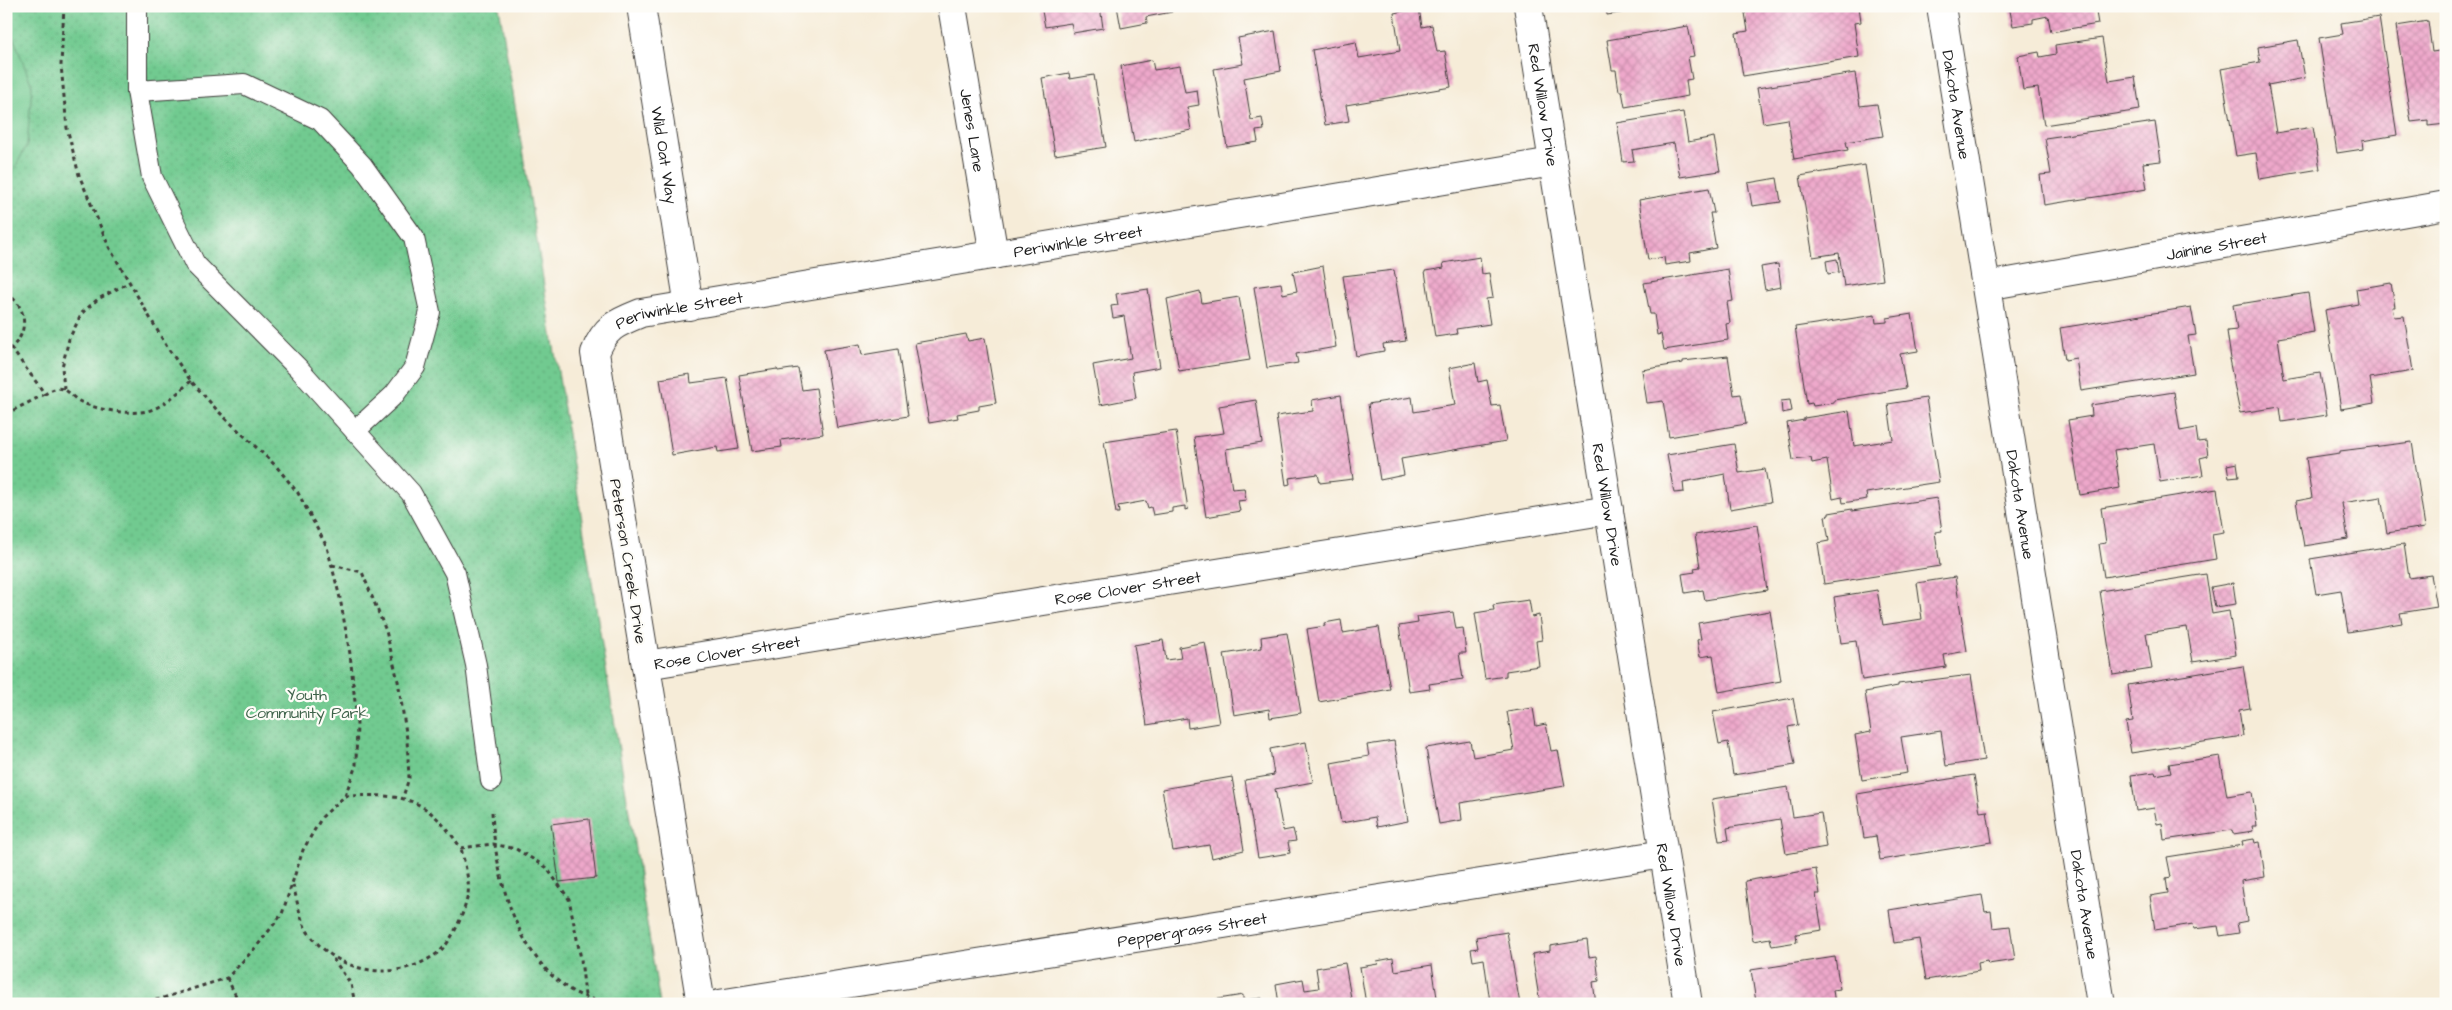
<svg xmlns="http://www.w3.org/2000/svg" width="2452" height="1010" viewBox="0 0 2452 1010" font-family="'Architects Daughter',sans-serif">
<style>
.grass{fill:url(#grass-dots);stroke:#467356}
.pitch{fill:#71ca90;stroke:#467356}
.building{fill:url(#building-cross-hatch)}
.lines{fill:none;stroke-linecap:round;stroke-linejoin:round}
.service-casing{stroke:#3d3b38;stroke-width:22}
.minor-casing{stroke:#3d3b38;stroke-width:30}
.path{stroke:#3d3b38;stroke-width:3;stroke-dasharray:4 4;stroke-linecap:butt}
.service{stroke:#fff;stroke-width:20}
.minor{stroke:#fff;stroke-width:28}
.labels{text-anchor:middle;stroke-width:4.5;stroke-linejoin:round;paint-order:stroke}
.street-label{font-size:16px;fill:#1c1c1c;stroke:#fdfcf7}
.park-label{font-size:16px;fill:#3e624a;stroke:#fdfcf7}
</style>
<defs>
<pattern id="grass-dots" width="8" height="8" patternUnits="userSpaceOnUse" patternTransform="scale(1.25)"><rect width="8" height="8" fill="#71ca90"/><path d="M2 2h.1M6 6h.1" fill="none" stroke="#61ad7c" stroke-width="1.8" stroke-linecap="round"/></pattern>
<pattern id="building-cross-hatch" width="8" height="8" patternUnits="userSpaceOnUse" patternTransform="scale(1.25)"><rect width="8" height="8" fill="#eea8cb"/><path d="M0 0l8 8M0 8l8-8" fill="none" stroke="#cc90ae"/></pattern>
</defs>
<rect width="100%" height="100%" fill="#fdfcf7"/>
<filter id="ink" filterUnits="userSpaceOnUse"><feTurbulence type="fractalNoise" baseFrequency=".02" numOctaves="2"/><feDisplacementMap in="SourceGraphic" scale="10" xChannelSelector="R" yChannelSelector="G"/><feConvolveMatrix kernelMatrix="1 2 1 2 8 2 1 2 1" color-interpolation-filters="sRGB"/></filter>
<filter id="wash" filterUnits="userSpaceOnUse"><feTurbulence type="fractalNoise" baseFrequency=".0096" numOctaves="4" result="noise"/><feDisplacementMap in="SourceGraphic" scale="20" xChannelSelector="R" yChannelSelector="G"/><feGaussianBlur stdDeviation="1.12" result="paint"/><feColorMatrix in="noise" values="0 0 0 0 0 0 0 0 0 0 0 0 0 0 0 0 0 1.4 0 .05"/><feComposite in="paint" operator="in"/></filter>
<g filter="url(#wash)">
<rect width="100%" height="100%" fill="#f6ecd8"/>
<polygon class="grass" points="6,6 499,6 660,1004 6,1004"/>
<polygon class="pitch" points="6,28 14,39 32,86 27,145 6,185"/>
<g id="blocks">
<g class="building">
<polygon points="1041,6 1100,6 1103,28 1073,33 1071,23 1045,27"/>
<polygon points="1117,6 1171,6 1172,12 1146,17 1147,23 1121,28"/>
<polygon points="1606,6 1656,6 1656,7 1607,15"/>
<polygon points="1747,6 1859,6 1861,22 1854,23 1859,57 1743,76 1736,33 1748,31 1744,7"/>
<polygon points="2009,6 2095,6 2098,24 2051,32 2048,16 2033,19 2033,23 2013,26"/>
<polygon points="1419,8 1422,27 1432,25 1437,52 1445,51 1451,87 1346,105 1349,121 1325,125 1312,50 1356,42 1359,58 1400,51 1394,13"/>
<polygon points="2379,17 2397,135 2362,141 2363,149 2337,153 2319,38 2343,34 2341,23"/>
<polygon points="2428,21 2432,52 2446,50 2446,124 2428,126 2428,120 2411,122 2396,26"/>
<polygon points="1688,26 1694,56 1688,57 1692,79 1686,80 1688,96 1625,107 1622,91 1619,91 1616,70 1612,70 1607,40"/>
<polygon points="1275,31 1281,71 1244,78 1251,120 1262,118 1264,130 1256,131 1258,142 1227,147 1214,69 1243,64 1238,38"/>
<polygon points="2102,38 2109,81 2135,77 2140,110 2044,125 2038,88 2023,90 2018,56 2039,52 2040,57 2056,54 2055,45"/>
<polygon points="2298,40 2305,78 2268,85 2276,133 2313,127 2320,169 2260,179 2256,153 2236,156 2221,69 2260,62 2258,47"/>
<polygon points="1152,60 1154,70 1180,66 1185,92 1197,90 1199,105 1187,107 1191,130 1134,142 1121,66"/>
<polygon points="1069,73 1070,79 1094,75 1106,147 1055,155 1042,78"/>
<polygon points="1855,73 1860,106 1877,104 1883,136 1846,142 1848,150 1794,159 1788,119 1763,123 1757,88"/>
<polygon points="1683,112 1688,142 1714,137 1720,171 1680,177 1674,143 1632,150 1634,161 1623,162 1617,123"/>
<polygon points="2155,122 2161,161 2143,163 2147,189 2044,205 2040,175 2051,174 2045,138"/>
<polygon points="1865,165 1883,280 1844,286 1839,253 1813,257 1800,176"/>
<polygon points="1777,178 1781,202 1752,206 1748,183"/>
<polygon points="1709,188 1714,213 1710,213 1716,248 1690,253 1691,261 1665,265 1664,257 1648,260 1639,200"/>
<polygon points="1480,257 1482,274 1489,273 1493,298 1486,299 1490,324 1456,329 1457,334 1435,337 1425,271 1444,268 1443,263"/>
<polygon points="1837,259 1839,272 1828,274 1826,261"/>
<polygon points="1778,264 1781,287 1765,290 1761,267"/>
<polygon points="1323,266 1336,347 1296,354 1298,363 1267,368 1254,287 1281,283 1283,294 1297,291 1293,272"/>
<polygon points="1728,269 1733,301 1727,302 1730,323 1726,324 1728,340 1664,350 1661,334 1657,335 1654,314 1650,314 1644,283"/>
<polygon points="1394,270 1406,341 1383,344 1384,351 1356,356 1343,276"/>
<polygon points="2391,283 2395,307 2392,307 2394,317 2404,316 2413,371 2370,378 2374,403 2341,409 2325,310 2358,304 2356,289"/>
<polygon points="1148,289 1160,367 1132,372 1136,398 1100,405 1093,365 1131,358 1124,316 1113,318 1111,306 1118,305 1116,294"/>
<polygon points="1200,291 1202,303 1239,297 1250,360 1179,371 1167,299"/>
<polygon points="2308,293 2314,332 2278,338 2284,379 2320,373 2327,415 2282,422 2280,407 2240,413 2229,359 2231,359 2227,331 2237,330 2233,305"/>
<polygon points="2191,307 2196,335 2188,336 2194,373 2081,391 2076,358 2065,360 2060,328"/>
<polygon points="1912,314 1918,351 1900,354 1906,388 1834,400 1834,403 1813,406 1812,403 1807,404 1795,327 1875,315 1876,323 1887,322 1887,318"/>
<polygon points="966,334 968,341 985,338 996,403 979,406 979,410 957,414 958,418 929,423 915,343"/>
<polygon points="860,344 862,355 898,349 908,416 837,428 824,350"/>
<polygon points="1728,356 1734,395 1741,394 1746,424 1669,437 1663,401 1647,403 1642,370 1683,363 1683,361"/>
<polygon points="1475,363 1478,382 1487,380 1492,406 1500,405 1506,441 1401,459 1404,475 1380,480 1368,404 1412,397 1414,412 1455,405 1449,368"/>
<polygon points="798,368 802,390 816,388 823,434 781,440 782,447 752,451 739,375 777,369 778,371"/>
<polygon points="690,374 691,383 727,378 739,449 718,452 717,447 672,455 660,379"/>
<polygon points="2174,392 2180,431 2196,428 2198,442 2206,441 2208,456 2200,458 2203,475 2160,482 2154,444 2114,450 2120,488 2080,495 2068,420 2092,416 2091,405"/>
<polygon points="1341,395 1353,479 1320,483 1318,474 1289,478 1290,484 1286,485 1276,416 1313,411 1312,400"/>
<polygon points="1926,398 1939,482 1866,493 1867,499 1843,503 1842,497 1833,499 1827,460 1812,463 1811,458 1793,460 1787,423 1804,420 1804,418 1849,411 1854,446 1893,440 1888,404"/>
<polygon points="1256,400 1262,443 1226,449 1232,489 1244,488 1246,500 1238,501 1240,511 1206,517 1194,437 1224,433 1219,406"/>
<polygon points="1790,400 1792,411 1782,413 1781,401"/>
<polygon points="1176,431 1188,509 1185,510 1185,506 1172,508 1172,512 1153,515 1151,507 1148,508 1146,501 1118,506 1119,513 1116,513 1104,442"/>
<polygon points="2412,442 2425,527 2387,533 2381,497 2342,503 2348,539 2304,546 2296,501 2312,498 2306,458 2340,453 2340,451"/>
<polygon points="1734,444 1739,473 1765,469 1771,502 1730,509 1725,474 1683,482 1684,492 1674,493 1667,455"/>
<polygon points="2237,463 2239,476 2229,477 2227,465"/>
<polygon points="2217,489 2224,532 2212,534 2216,559 2104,577 2099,544 2106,543 2101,508"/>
<polygon points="1937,498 1942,531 1935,532 1940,566 1824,584 1818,543 1829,541 1825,516 1829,515 1829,513 1852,509 1852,511"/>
<polygon points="1757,525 1767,590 1705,600 1703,590 1685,593 1682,574 1695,572 1694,568 1700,567 1695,535"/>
<polygon points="2404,544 2409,578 2431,575 2437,607 2400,613 2402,623 2348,632 2341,590 2316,594 2310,559"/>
<polygon points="2206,574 2212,614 2229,611 2236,655 2193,662 2187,627 2146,633 2152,669 2113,675 2100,591"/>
<polygon points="1955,577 1967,651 1944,655 1946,667 1862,680 1856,641 1841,643 1834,597 1877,590 1883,625 1922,619 1917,583"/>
<polygon points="2233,583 2236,604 2215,607 2211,587"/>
<polygon points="1529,600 1532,617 1539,615 1542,640 1536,641 1539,666 1506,671 1506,676 1485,679 1475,613 1494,610 1493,605"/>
<polygon points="1770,611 1781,681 1719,692 1713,655 1700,657 1697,640 1701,639 1698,623"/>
<polygon points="1453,612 1456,629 1463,628 1466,653 1459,653 1463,679 1429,684 1430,689 1409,692 1399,626 1418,623 1417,617"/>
<polygon points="1341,620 1343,633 1379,627 1390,689 1319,702 1307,629 1325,626 1324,623"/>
<polygon points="1287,633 1301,713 1270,718 1269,709 1234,715 1224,654 1262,648 1261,637"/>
<polygon points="1163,640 1166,660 1181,658 1179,647 1205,642 1219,723 1188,728 1187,718 1147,725 1134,645"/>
<polygon points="2243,666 2250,708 2239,710 2243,736 2131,753 2126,722 2133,721 2128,685"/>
<polygon points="1971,675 1984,760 1946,766 1941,731 1901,737 1907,773 1862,780 1855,735 1871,732 1865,692 1898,686 1898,684"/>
<polygon points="1793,698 1798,725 1788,727 1795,765 1733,775 1728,742 1719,744 1713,712"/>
<polygon points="1533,708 1536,726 1546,724 1551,751 1558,750 1565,786 1460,803 1462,820 1439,824 1426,748 1470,741 1473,757 1514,750 1507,712"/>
<polygon points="1394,741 1408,821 1377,827 1375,817 1341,823 1331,763 1369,756 1367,745"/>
<polygon points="1306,742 1313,782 1275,789 1283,831 1293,829 1296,841 1288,842 1290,853 1258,858 1245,780 1274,775 1270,749"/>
<polygon points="2220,756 2227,796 2252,792 2257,826 2252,826 2253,831 2233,834 2232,830 2164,840 2162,823 2157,824 2154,808 2136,811 2131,775 2155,772 2156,775 2171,772 2169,764"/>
<polygon points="1974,775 1980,812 1987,811 1992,842 1880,860 1876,836 1864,838 1857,794"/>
<polygon points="1232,777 1244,850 1212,858 1209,845 1173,851 1162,789"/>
<polygon points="1788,787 1793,817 1821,813 1826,847 1786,854 1780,819 1727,828 1729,840 1719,841 1712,799"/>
<polygon points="589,819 596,878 559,882 551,824"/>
<polygon points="2254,839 2255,843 2260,842 2265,877 2241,881 2247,921 2237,923 2239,933 2220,936 2218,926 2194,929 2193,924 2155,930 2150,896 2168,893 2166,878 2171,877 2167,857 2243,845 2242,841"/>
<polygon points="1816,869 1820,894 1816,894 1822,930 1796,934 1797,942 1772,946 1770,938 1753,941 1745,881"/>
<polygon points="1982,895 1985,912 1991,911 1993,928 2010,926 2015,960 1988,964 1987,961 1978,963 1979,971 1926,980 1919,939 1894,943 1889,910"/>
<polygon points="1507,932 1520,1004 1484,1004 1490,1002 1484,959 1473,961 1471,949 1478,948 1476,937"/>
<polygon points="1587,940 1589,957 1596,956 1599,981 1593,982 1596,1004 1540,1004 1532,954 1550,951 1550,946"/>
<polygon points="1835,957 1840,989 1833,990 1835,1004 1756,1002 1751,970"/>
<polygon points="1393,958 1395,971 1432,965 1438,1004 1366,1004 1360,967 1378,964 1377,961"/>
<polygon points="1345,963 1352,1004 1279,1004 1276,984 1303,979 1305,990 1319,988 1316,968"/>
<polygon points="1243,995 1243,1000 1262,998 1263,1004 1207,1004 1206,1001"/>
</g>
</g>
</g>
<g filter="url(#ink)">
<use href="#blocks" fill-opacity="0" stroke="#3d3b38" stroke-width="1"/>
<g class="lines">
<defs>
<g id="service">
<polyline points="137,6 137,91 152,177 195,264 299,369 411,493 455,573 476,665 491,781"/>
<polyline points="137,91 244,84 320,120 362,165 414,238 430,312 415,367 394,395 355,431"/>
</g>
<g id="minor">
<path id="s1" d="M641 6 689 306"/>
<path id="s2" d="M952 6 994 255"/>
<path id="s3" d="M1528 6 1688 1004"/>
<path id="s4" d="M1941 6 2101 1004"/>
<path id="s5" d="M1986 286 2446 205"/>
<path id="s6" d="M646 665 1609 510"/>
<path id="s7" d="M701 1004 595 353C605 327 616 323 641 313L1553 162"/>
<path id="s8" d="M719 1004 1664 854"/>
</g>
</defs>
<use href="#service" class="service-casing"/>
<use href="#minor" class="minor-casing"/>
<g class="path">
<polyline points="64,6 61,65 67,128 79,175 109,247 167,347 191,381 217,410 276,466 298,493 327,547 340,598 350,654 357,721 356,765 345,796 322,817 303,850 282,914 257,946 227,978 160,999 139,1004"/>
<path d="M6 293C29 307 30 337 6 351"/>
<path d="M11 348 45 394C51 390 56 387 63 389 69 391 73 398 79 401 96 410 128 415 147 411 164 407 178 392 191 381"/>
<polyline points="64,389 62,367 69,339 82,313 98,299 128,283"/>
<polyline points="6,414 45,394"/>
<polyline points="332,565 362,572 386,631 398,681 407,739 409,778 403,797"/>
<path d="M345 796C406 794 425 796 461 848L493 844 516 849 546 867 569 899 581 959 586 1004"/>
<path d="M492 812C495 874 515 956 572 991 582 997 597 1000 608 1004"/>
<path d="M293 885C297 899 300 921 308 932 338 975 399 984 440 951 453 940 465 911 468 894 470 880 464 862 461 848"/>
<polyline points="333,959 351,984 355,1004"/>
<polyline points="227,978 240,1004"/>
</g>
<use href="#service" class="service"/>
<use href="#minor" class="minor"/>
</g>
</g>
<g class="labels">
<g class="street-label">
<text dy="6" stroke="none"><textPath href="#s3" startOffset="100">Red Willow Drive</textPath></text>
<text dy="6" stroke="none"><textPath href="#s4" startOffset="100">Dakota Avenue</textPath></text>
<text dy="6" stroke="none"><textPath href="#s2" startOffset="126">Jenes Lane</textPath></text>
<text dy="6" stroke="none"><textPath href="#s1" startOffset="151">Wild Oat Way</textPath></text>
<text dy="6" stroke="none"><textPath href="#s7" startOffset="1166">Periwinkle Street</textPath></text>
<text dy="6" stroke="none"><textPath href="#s5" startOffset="234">Jainine Street</textPath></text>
<text dy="6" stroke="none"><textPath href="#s7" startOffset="761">Periwinkle Street</textPath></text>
<text dy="6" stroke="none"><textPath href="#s3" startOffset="505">Red Willow Drive</textPath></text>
<text dy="6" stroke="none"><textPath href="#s4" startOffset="505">Dakota Avenue</textPath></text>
<text transform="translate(629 561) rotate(81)" y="6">Peterson Creek Drive</text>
<text dy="6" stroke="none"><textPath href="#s6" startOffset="488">Rose Clover Street</textPath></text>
<text dy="6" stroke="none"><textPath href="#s6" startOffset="82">Rose Clover Street</textPath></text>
<text dy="6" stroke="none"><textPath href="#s3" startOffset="910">Red Willow Drive</textPath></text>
<text dy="6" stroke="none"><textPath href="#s4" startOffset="910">Dakota Avenue</textPath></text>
<text dy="6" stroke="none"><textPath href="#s8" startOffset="479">Peppergrass Street</textPath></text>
</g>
<g class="park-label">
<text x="307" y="700">Youth<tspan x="307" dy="18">Community Park</tspan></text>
</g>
</g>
<rect width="2452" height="1010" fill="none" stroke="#fdfcf7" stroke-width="25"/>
</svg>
